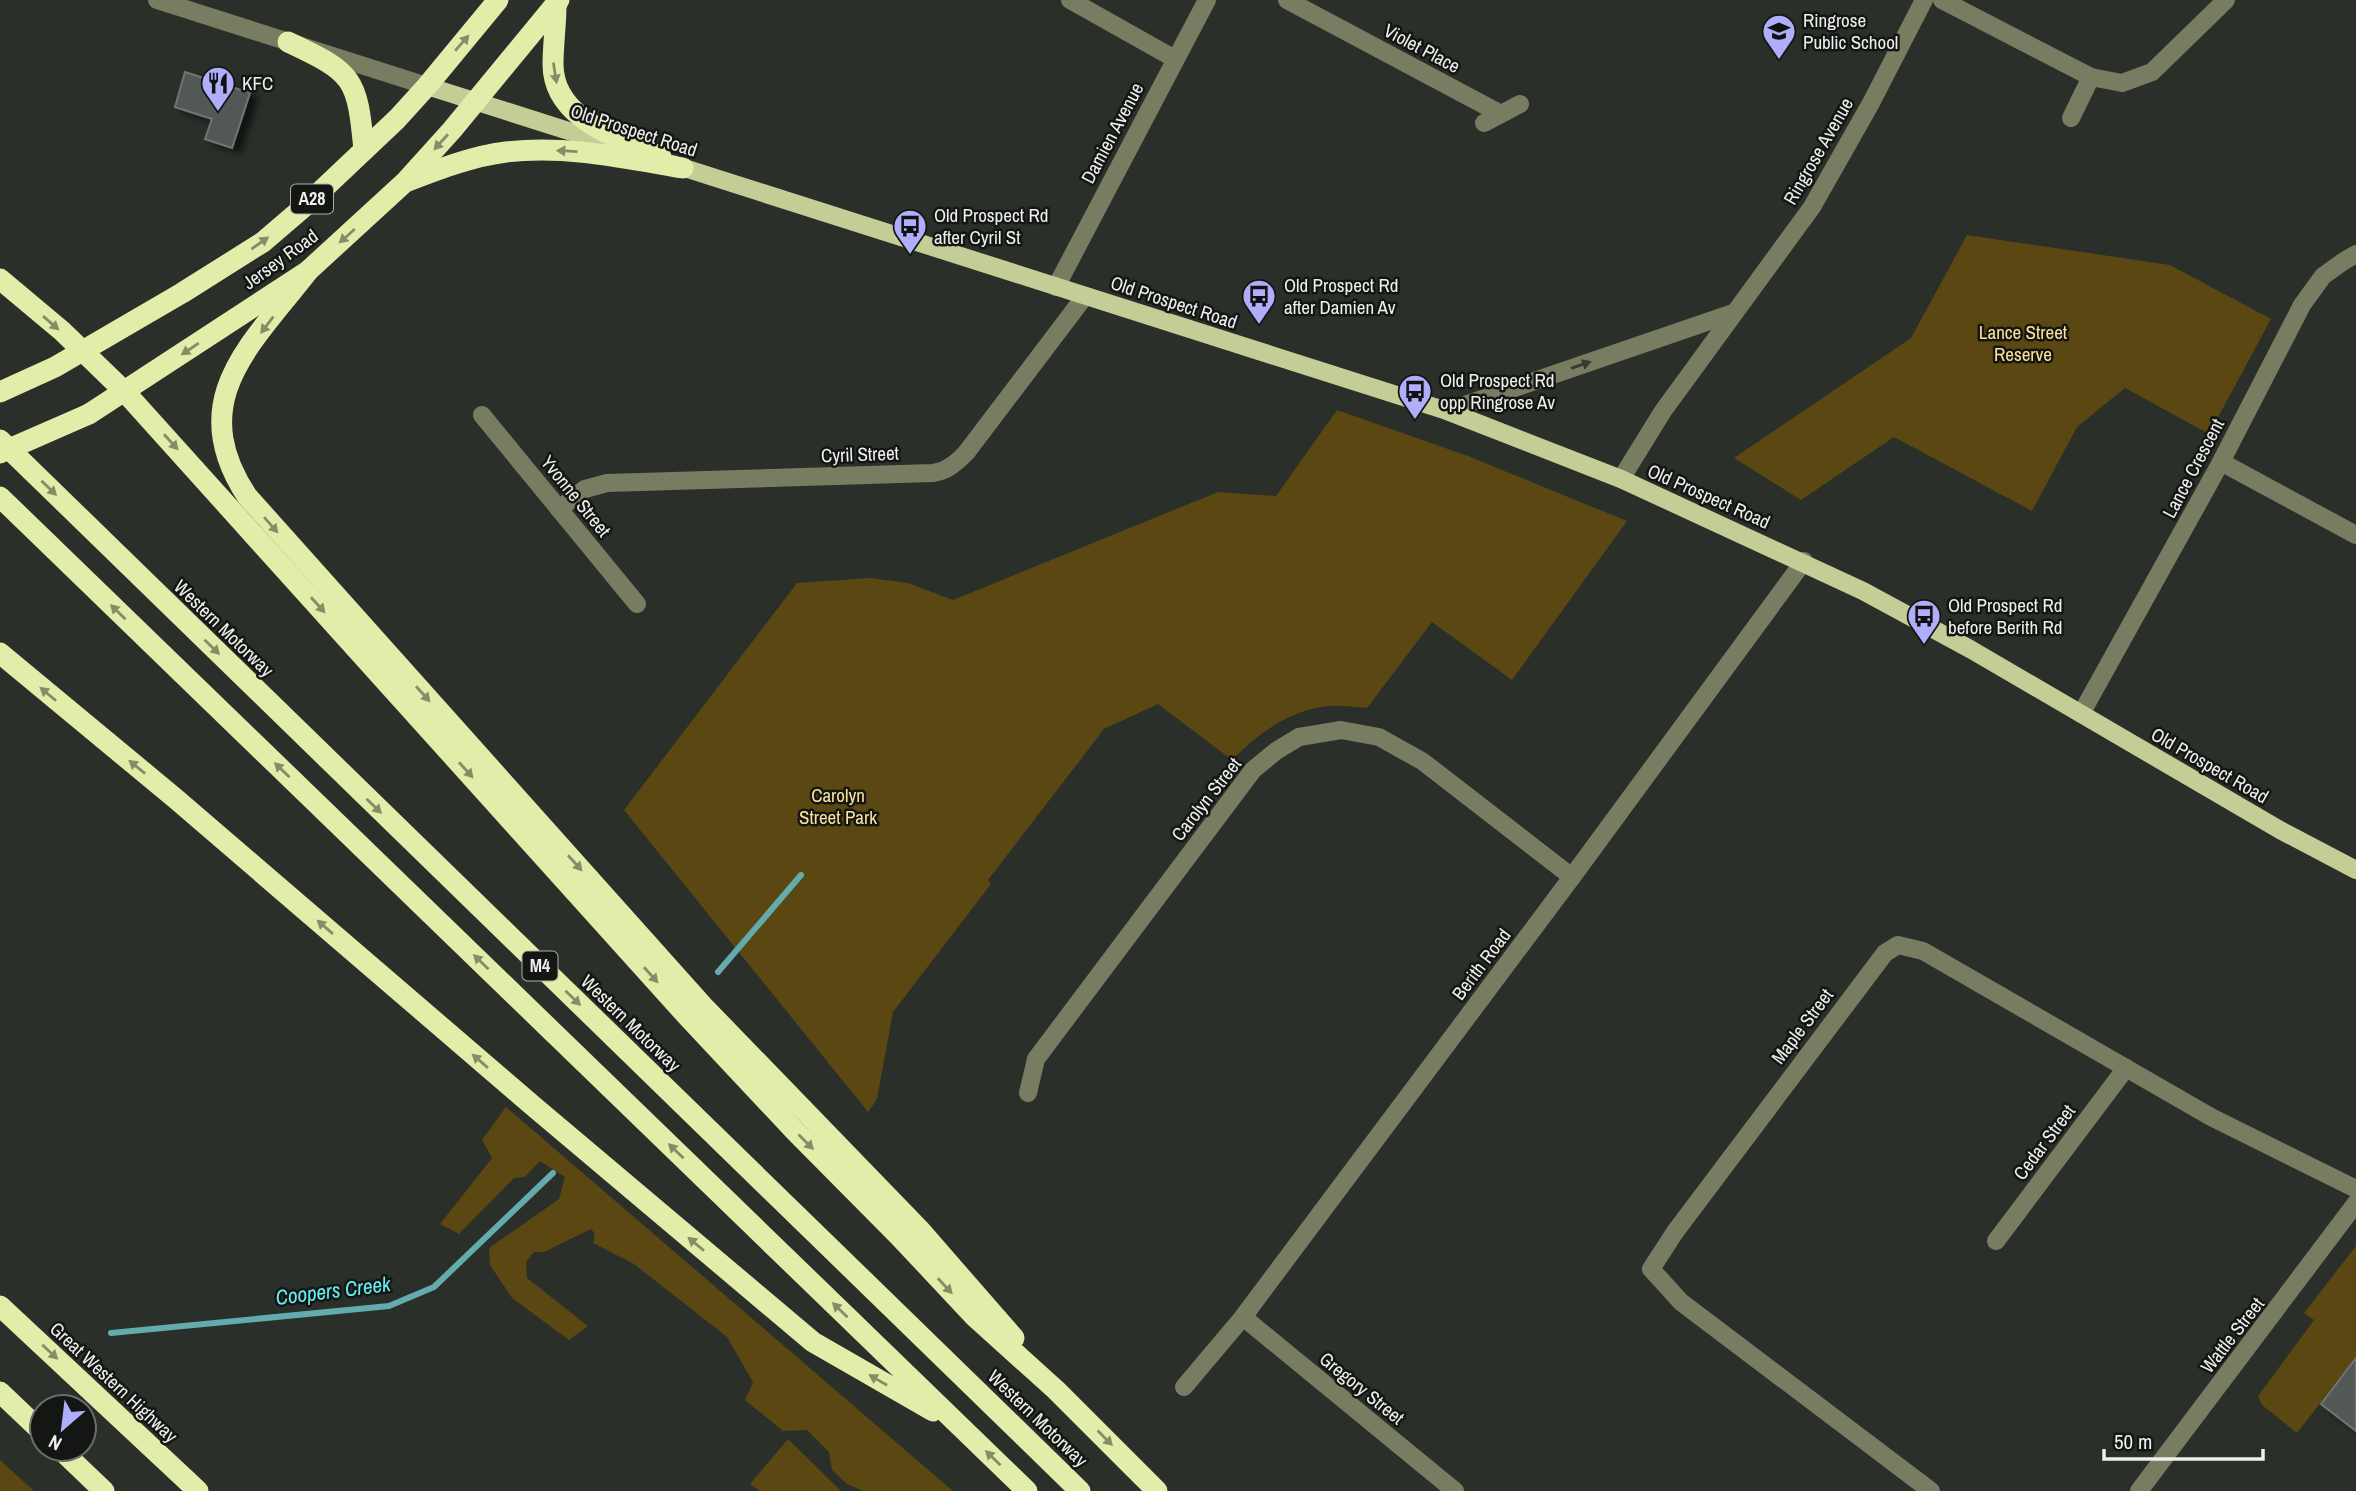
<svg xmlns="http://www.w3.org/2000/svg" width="2356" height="1491" viewBox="0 0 2356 1491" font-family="'Archivo Narrow',sans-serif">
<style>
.green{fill:#5a4712}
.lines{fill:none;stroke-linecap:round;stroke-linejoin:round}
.stream{stroke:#63abad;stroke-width:6}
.building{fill:#515956;stroke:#6e7673;stroke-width:2;filter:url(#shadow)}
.minor{stroke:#787d62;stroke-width:18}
.major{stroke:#c4cd95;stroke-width:18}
.highway{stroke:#e2eda9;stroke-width:21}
.highway-bridge{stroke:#e2eda9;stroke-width:21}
.oneway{fill:#858c66}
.oneway2{fill:#373a2f}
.labels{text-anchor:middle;stroke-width:5;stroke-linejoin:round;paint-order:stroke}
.shield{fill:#141614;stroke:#acafac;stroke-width:2}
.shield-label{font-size:18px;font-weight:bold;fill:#edf0ed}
.poi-label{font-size:19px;fill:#edf0ed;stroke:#141614;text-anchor:start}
.street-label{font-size:19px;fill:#edf0ed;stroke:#141614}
.park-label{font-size:19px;fill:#fee199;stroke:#141614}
.water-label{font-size:21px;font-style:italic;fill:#65eff5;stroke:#141614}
</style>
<defs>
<filter id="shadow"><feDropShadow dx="8" dy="4.5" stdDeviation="3.5" flood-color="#0009"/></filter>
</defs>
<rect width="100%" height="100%" fill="#2a2f2a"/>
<g class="green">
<polygon points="1967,235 2170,265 2271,319 2209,434 2125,388 2077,427 2032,511 1894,437 1801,500 1734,458 1911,338"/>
<path d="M1337 410 1468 456 1627 521 1512 680 1432 622 1367 708C1354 707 1341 705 1328 706 1290 710 1257 734 1232 760L1158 704 1104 729 988 880 991 884 893 1012 877 1099 868 1112 624 810 797 583 870 578 908 583 953 600 1218 492 1276 496Z"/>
<polygon points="506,1107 953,1491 863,1491 847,1484 832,1470 829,1452 807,1430 783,1431 745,1400 753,1382 727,1337 634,1264 593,1243 595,1234 591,1229 544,1252 534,1252 526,1262 527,1278 588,1326 569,1340 512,1298 490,1265 489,1248 559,1199 565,1177 540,1161 525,1177 514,1178 459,1234 440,1224 492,1158 482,1140"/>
<polygon points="2356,1246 2356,1357 2297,1433 2262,1405 2258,1396 2314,1320 2304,1313"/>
<polygon points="788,1439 841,1491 760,1491 750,1484"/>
<polygon points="0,1460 34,1491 0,1491"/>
</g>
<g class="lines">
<g class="stream">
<polyline points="718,972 801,875"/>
<polyline points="111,1333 389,1306 434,1287 553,1173"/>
</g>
</g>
<g class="building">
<polygon points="185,72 250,93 232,148 205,139 212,119 175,107"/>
<polygon points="2356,1358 2356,1431 2321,1404"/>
</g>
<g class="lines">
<g class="minor">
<polyline points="157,0 427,86"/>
<polyline points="1070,0 1175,59"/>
<polyline points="1287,0 1501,114"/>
<polyline points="1942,0 2091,77 2122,83 2152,72 2226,0"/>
<polyline points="2071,118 2091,77"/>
<polyline points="1484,123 1520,104"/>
<polyline points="1056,287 1207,0"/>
<polyline points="1447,411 1733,313"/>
<polyline points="482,415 637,604"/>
<polyline points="2221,462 2356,535"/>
<polyline points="1621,479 1663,411 1812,207 1871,103 1924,0"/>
<path d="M559 509 585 489 607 483 933 473C947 471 956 463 966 453L1085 296"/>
<polyline points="2081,714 2221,462 2302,305 2323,276 2344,261 2356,254"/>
<polyline points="1028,1093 1036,1059 1253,770 1276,751 1299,737 1341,730 1379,737 1422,761 1572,877"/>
<polyline points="1996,1241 2126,1068"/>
<polyline points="1243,1317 1455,1491"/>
<polyline points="1184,1387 1243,1317 1572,877 1804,561"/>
<polyline points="1931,1491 1681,1302 1651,1269 1675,1232 1885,953 1898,945 1923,951 2211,1117 2356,1189"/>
<polyline points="2139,1491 2356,1203"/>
</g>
<g class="major">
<polyline points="427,86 622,148"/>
<polyline points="672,164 1447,411 1621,479 1863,591 1970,649 2280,830 2356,870"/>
</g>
<g class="highway">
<path d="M556 5C556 25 553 45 553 64 553 120 620 138 661 157"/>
<path d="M288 42C354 73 357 77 364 150"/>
<path d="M408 181C439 169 473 156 506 152 566 145 624 158 683 168"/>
<path d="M308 271C251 345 184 400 247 496L703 1006 919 1229 1014 1338"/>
<polyline points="0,279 62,331 125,392 687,1016 794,1130 899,1236 975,1317 1056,1390 1157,1491"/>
<polyline points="0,392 55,367 182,293 263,242 305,206 397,119 427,86 498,0"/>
<polyline points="89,414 308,271 405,182 452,130 559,0"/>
<polyline points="0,440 1080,1491"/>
<polyline points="0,497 1027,1491"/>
<polyline points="0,653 176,799 532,1105 813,1342 933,1411"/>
<polyline points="0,1306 198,1491"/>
<polyline points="0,1392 42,1432"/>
<polyline points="60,1449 104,1491"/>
</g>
<polyline class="highway-bridge" points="0,453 89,414"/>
</g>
<defs><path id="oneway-solid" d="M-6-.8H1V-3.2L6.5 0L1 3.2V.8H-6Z" transform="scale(1.75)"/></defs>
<g class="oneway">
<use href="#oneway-solid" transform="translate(462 43) rotate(-49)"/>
<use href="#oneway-solid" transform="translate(555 73) rotate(81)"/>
<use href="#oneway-solid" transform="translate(441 142) rotate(132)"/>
<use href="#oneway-solid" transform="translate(567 151) rotate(-177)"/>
<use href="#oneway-solid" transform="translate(347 236) rotate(138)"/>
<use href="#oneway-solid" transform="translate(260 243) rotate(-35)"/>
<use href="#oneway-solid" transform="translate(51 323) rotate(41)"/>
<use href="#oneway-solid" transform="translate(267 325) rotate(127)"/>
<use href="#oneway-solid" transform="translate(190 349) rotate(146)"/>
<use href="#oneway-solid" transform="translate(171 442) rotate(48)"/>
<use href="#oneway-solid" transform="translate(49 488) rotate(44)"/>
<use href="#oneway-solid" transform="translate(271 525) rotate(49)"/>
<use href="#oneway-solid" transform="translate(318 605) rotate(48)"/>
<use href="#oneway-solid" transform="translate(118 612) rotate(-136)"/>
<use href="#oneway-solid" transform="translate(212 647) rotate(44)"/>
<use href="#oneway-solid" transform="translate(48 694) rotate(-140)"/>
<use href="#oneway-solid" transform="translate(423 694) rotate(48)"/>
<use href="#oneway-solid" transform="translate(137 767) rotate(-141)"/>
<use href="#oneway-solid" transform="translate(282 770) rotate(-136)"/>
<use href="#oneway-solid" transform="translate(466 770) rotate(48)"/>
<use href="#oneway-solid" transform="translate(374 806) rotate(44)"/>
<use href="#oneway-solid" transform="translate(575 863) rotate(48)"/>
<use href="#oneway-solid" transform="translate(325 927) rotate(-139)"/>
<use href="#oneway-solid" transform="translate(481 962) rotate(-136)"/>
<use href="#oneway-solid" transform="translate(651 975) rotate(48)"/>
<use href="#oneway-solid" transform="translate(573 998) rotate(44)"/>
<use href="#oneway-solid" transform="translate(480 1061) rotate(-139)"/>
<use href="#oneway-solid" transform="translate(806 1142) rotate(45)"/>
<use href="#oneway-solid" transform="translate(676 1151) rotate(-136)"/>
<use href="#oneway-solid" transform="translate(696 1244) rotate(-140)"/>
<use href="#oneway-solid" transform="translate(945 1286) rotate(47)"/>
<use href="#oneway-solid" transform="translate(840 1310) rotate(-136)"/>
<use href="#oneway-solid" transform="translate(50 1352) rotate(43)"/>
<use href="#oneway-solid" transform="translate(878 1380) rotate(-150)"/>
<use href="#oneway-solid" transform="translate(1105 1438) rotate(45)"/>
<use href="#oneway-solid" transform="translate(993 1458) rotate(-136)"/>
</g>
<use class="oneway2" href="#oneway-solid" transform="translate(1581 365) rotate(-19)"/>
<defs>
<symbol id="school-pin" viewBox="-11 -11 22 30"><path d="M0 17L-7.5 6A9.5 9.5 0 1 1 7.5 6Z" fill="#aeaefb" stroke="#141614"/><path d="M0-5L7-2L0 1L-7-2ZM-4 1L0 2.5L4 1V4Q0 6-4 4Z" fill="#111"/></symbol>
<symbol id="restaurant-pin" viewBox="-11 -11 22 30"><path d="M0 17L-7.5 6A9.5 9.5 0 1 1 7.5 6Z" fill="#aeaefb" stroke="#141614"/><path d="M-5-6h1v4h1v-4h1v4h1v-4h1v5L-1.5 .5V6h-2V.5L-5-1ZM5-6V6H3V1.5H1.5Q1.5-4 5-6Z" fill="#111"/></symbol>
<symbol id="bus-pin" viewBox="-11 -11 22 30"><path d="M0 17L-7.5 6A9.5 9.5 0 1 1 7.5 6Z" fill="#aeaefb" stroke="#141614"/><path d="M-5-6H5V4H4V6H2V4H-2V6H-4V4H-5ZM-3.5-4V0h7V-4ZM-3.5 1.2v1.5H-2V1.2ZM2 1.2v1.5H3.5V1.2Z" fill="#111"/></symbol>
</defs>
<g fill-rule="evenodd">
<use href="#school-pin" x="1760" y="12" width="38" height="52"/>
<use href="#restaurant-pin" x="199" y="64" width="38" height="52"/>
<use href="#bus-pin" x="891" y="207" width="38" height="52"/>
<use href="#bus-pin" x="1240" y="277" width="38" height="52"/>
<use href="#bus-pin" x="1396" y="372" width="38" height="52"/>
<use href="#bus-pin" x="1905" y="597" width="38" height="52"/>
</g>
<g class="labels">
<g class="shield">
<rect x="291" y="184.5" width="42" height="29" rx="5"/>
<rect x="522.5" y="951.5" width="35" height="29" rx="5"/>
</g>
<g class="shield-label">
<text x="312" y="205">A28</text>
<text x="540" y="972">M4</text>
</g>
<g class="poi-label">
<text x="1803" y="27">Ringrose<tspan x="1803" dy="22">Public School</tspan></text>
<text x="242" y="90">KFC</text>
<text x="934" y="222">Old Prospect Rd<tspan x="934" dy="22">after Cyril St</tspan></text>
<text x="1284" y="292">Old Prospect Rd<tspan x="1284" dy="22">after Damien Av</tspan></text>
<text x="1440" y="387">Old Prospect Rd<tspan x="1440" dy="22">opp Ringrose Av</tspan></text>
<text x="1948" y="612">Old Prospect Rd<tspan x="1948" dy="22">before Berith Rd</tspan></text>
</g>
<g class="street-label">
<text transform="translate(1422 48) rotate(28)" y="7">Violet Place</text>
<text transform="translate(634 130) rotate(18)" y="7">Old Prospect Road</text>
<text transform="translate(1112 133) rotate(-62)" y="7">Damien Avenue</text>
<text transform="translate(1818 151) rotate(-60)" y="7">Ringrose Avenue</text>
<text transform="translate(280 259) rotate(-36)" y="7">Jersey Road</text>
<text transform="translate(1174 302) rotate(18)" y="7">Old Prospect Road</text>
<text transform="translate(860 454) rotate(-2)" y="7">Cyril Street</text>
<text transform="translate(2193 468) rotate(-62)" y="7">Lance Crescent</text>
<text transform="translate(576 496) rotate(51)" y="7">Yvonne Street</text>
<text transform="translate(1709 496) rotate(24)" y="7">Old Prospect Road</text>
<text transform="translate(224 628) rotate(44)" y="7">Western Motorway</text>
<text transform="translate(2210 765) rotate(30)" y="7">Old Prospect Road</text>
<text transform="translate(1206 799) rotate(-52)" y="7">Carolyn Street</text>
<text transform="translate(1481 964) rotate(-53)" y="7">Berith Road</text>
<text transform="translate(631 1023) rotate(44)" y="7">Western Motorway</text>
<text transform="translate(1802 1026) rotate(-53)" y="7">Maple Street</text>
<text transform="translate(2044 1142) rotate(-53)" y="7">Cedar Street</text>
<text transform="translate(2232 1335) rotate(-52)" y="7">Wattle Street</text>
<text transform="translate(114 1382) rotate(43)" y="7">Great Western Highway</text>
<text transform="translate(1362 1388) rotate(39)" y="7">Gregory Street</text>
<text transform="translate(1038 1418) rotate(44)" y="7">Western Motorway</text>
</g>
<g class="park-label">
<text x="2023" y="339">Lance Street<tspan x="2023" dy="22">Reserve</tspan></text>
<text x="838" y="802">Carolyn<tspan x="838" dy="22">Street Park</tspan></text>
</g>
<g class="water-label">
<text transform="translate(333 1291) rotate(-7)" y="7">Coopers Creek</text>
</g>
</g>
<g transform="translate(63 1428) rotate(208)"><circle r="33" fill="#141614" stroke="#6b6d6b" stroke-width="2"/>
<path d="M0-5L12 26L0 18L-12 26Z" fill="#aeaefb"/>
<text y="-10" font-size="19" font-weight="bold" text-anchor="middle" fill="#edf0ed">N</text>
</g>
<path d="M2104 1449v10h159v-10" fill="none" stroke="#edf0ed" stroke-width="3.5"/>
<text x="2114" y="1449" font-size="21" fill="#edf0ed" stroke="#141614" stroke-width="5" paint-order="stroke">50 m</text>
</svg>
